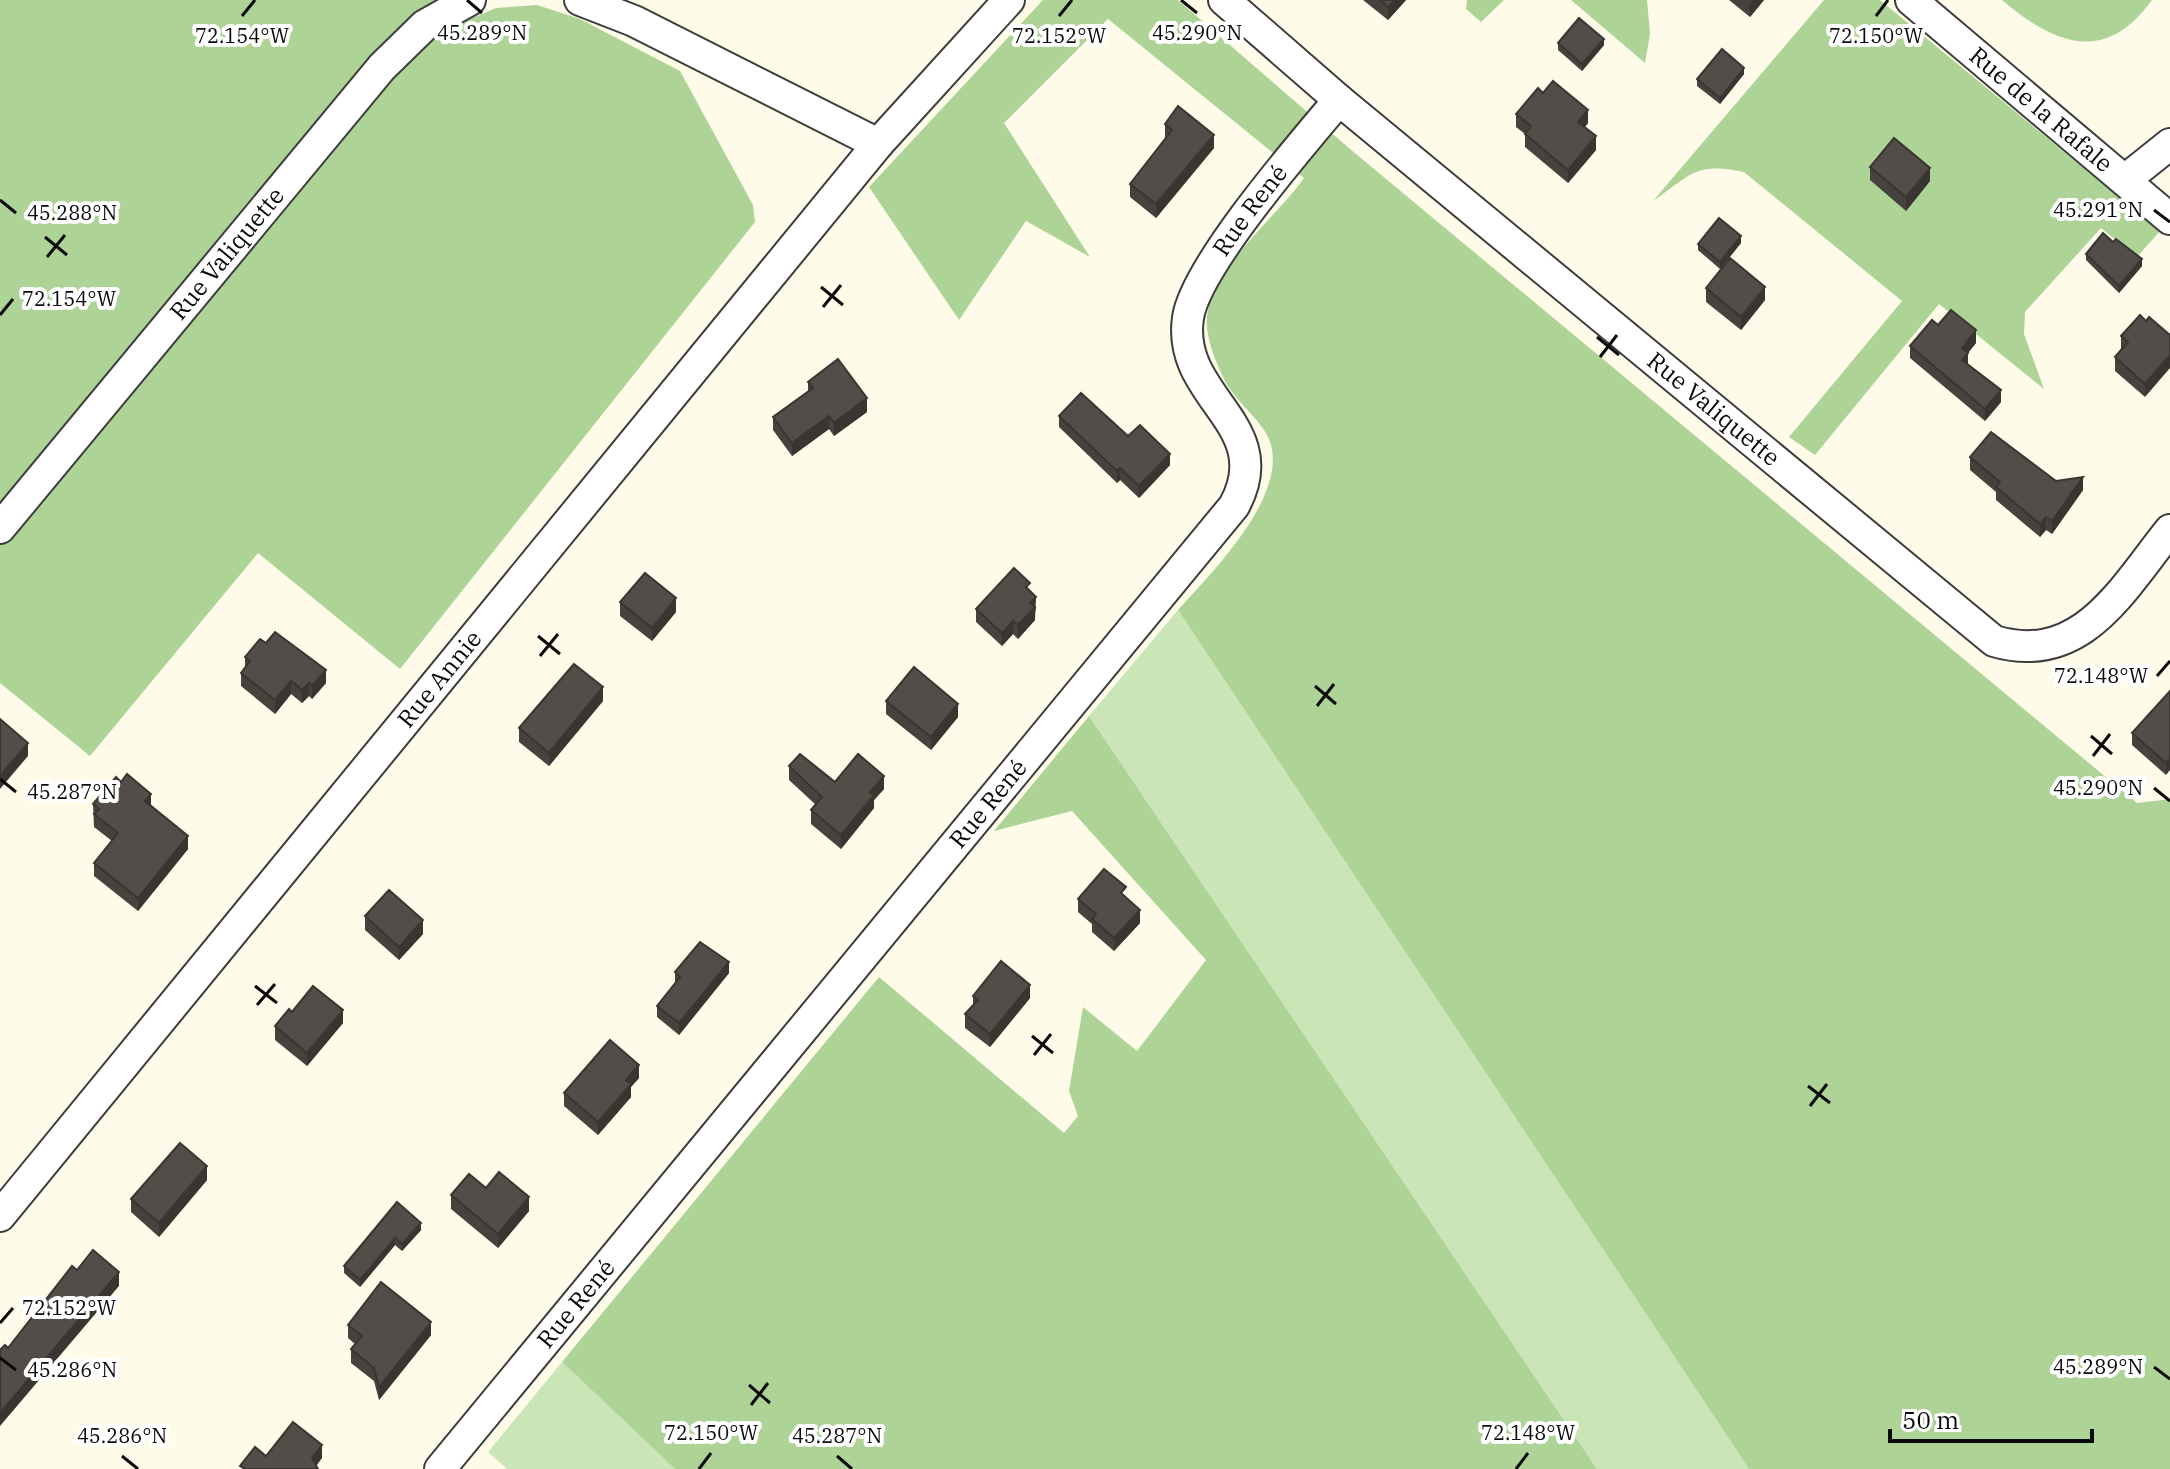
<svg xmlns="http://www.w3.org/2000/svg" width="2170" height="1469" viewBox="0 0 2170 1469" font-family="'IBM Plex Serif',serif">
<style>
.green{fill:#cae5b6}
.forest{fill:#add496}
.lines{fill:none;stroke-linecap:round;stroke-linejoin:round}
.minor-casing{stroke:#3d3d3d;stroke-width:34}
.minor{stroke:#fff;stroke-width:30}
.wall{fill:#47423e}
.shaded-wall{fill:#393632}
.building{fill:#524d48;stroke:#393632;stroke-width:2}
.ticks{fill:none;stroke:#0a0a0a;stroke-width:3}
.labels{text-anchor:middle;stroke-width:8;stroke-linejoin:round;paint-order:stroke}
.street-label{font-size:24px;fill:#0a0a0a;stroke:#fff}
.ticks-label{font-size:20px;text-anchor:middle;fill:#0a0a0a;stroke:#fff;stroke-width:8;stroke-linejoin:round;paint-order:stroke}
</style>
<rect width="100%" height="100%" fill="#fefbe9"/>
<g class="green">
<polygon points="1178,610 1749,1469 1597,1469 1089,716"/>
<polygon points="562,1362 675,1469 507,1469 488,1452"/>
</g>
<g class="forest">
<polygon points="0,0 439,0 465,21 496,8 537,5 580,19 680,71 753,205 755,222 400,669 258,553 90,756 0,683"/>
<path d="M1043 0H1178L1350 149 2137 803 2170 799V1469H1749L1178 610C1212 572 1291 494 1269 439 1261 420 1236 402 1225 381 1216 363 1205 337 1207 317 1212 267 1276 218 1304 178L1108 19 1004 123 1090 257 1026 221 959 320 869 187Z"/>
<polygon points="1467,0 1504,0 1481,22 1466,9"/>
<polygon points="1571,0 1647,0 1650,34 1645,63"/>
<path d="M1824 0H1880L2160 231 2137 257 2101 228 2025 312 2024 334 2044 389 1939 304 1815 455 1789 437 1902 301 1744 172C1695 162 1692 174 1653 201Z"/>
<path d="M2002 0H2152C2105 65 2055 45 2002 0Z"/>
<polygon points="1089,716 1597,1469 675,1469 562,1362 879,977 1064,1133 1078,1116 1069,1091 1083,1007 1137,1051 1206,960 1072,811 994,831"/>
</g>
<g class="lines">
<defs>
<g id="minor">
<polyline points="580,0 634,21 878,144 1009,0"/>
<path id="s1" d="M1224 0 1339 100 1994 641C2082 667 2122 589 2170 530"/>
<path id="s2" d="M1911 0 2170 219"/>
<polyline points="2125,180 2170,144"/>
<path id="s3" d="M0 528 382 67 425 25 470 0"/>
<path id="s4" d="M0 1216 878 144"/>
<path id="s5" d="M440 1469 1234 506C1279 424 1176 398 1188 318 1195 267 1302 144 1339 100"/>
</g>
</defs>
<use href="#minor" class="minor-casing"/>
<use href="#minor" class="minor"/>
</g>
<g class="wall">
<polygon points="1363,0 1406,0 1388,20"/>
<polygon points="1729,0 1764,0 1750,17"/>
<polygon points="1558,43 1604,45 1582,71 1558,50"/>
<polygon points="1744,74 1720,104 1697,86 1697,79"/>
<polygon points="1543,93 1588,123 1585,127 1596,150 1568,183 1525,147 1525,134 1516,127 1516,114"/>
<polygon points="1165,124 1214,148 1156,218 1130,197 1130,184 1166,138 1165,137"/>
<polygon points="1870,167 1930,181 1906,211 1870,180"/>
<polygon points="1741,243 1720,269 1698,250 1698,244"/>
<polygon points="2086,254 2142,266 2119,293 2086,260"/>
<polygon points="1706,288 1765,300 1741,330 1706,302"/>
<polygon points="2146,321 2145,397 2115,371 2115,357 2121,349 2121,336"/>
<polygon points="1938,325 1976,343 1968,353 1968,365 2001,402 1985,421 1910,358 1910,346"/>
<polygon points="808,382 867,412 834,436 829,429 792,456 773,430 773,417 808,392"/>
<polygon points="1059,416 1128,436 1170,465 1139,498 1120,480 1117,483 1059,427"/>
<polygon points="1970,457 2056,481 2083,490 2052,534 2046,530 2040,537 1996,500 1996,492 1970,470"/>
<polygon points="1030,591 1036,610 1035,611 1035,620 1018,639 1013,634 1002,646 976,622 976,609"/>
<polygon points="620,602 676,612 652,641 620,616"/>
<polygon points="245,657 326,683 312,699 309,696 302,703 291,694 275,714 241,686 241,673 245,668"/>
<polygon points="2170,691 2166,775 2132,745 2132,733"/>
<polygon points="603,701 549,766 519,742 519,728"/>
<polygon points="886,701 958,717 931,750 886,714"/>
<polygon points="789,766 835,782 884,789 874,800 874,808 841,849 811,824 811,810 816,805 789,780"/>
<polygon points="93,804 151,806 188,849 138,911 94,876 94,863 112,841 94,827"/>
<polygon points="1126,897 1140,923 1114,951 1092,932 1092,924 1078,912 1078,899"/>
<polygon points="365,916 423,934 399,960 365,930"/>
<polygon points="675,972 729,973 679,1035 657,1017 657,1006 675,984"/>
<polygon points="973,996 1030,998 990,1047 965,1028 965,1014 973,1005"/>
<polygon points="343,1023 307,1066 275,1040 275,1026"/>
<polygon points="639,1078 631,1087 631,1097 598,1135 564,1106 564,1093"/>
<polygon points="207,1180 159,1237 131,1212 131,1199"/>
<polygon points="451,1195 529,1211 498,1248 451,1209"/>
<polygon points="397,1202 421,1230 402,1251 395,1245 360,1287 344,1273 344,1266"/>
<polygon points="348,1325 431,1335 379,1400 374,1381 351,1363 351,1349 355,1344 348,1338"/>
</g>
<g class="shaded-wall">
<polygon points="1395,0 1406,0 1388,20 1388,7"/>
<polygon points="1753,0 1764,0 1750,17 1750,4"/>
<polygon points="1604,39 1604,45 1582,71 1582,64"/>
<polygon points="1744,68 1744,74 1720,104 1720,98"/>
<polygon points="1588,110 1588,123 1578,135 1578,122"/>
<polygon points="1214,135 1214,148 1156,218 1156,204"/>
<polygon points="1596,136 1596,150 1568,183 1568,170"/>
<polygon points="1930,168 1930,181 1906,211 1906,197"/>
<polygon points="1741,236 1741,243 1720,269 1720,262"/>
<polygon points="2142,259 2142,266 2119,293 2119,286"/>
<polygon points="1765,287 1765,300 1741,330 1741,317"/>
<polygon points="1976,330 1976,343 1962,360 1962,348"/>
<polygon points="1968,353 1968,365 1962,360"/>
<polygon points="2170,355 2170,368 2145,397 2145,384"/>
<polygon points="2001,390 2001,402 1985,421 1985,409"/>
<polygon points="867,398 867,412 834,436 834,423"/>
<polygon points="829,416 829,429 792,456 792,443"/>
<polygon points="1170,454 1170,465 1139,498 1139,486"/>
<polygon points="1120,468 1120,480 1117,483 1117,471"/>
<polygon points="2083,477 2083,490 2052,534 2052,521"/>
<polygon points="2046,517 2046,530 2040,537 2040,524"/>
<polygon points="1036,597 1035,620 1018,639 1018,625 1030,603"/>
<polygon points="676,598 676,612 652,641 652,628"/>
<polygon points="1013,621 1013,634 1002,646 1002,633"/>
<polygon points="326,670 326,683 312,699 312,686"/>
<polygon points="291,681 291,694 275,714 275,700"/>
<polygon points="309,683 309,696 302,703 302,690"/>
<polygon points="603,687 603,701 549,766 549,753"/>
<polygon points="958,704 958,717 931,750 931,737"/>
<polygon points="28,743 28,756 0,789 0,776"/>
<polygon points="2170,758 2170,770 2166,775 2166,763"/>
<polygon points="884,776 884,789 874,800 874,808 841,849 841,835 870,792"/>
<polygon points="151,794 151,807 145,801"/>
<polygon points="188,836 188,849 138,911 138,898"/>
<polygon points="1140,910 1140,923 1114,951 1114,938"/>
<polygon points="423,920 423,934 399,960 399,947"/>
<polygon points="729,962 729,973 679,1035 679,1023"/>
<polygon points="1030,985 1030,998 990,1047 990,1034"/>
<polygon points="343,1010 343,1023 307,1066 307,1053"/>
<polygon points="639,1065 639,1078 631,1087 631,1097 598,1135 598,1122 626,1080"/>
<polygon points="207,1166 207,1180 159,1237 159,1223"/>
<polygon points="529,1197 529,1211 498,1248 498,1234"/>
<polygon points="421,1223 421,1230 402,1251 402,1244"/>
<polygon points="395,1238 395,1245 360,1287 360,1280"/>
<polygon points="119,1272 119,1286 0,1426 0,1413"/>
<polygon points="431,1322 431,1335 379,1400 379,1387"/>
<polygon points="322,1445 322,1458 314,1469 312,1458"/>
</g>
<g class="building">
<polygon points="1380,0 1395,0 1388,7"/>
<polygon points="1579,18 1604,39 1582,64 1558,43"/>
<polygon points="1722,49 1744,68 1720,98 1697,79"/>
<polygon points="1553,81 1588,110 1578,122 1596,136 1568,170 1525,134 1531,126 1516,114 1538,88 1543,93"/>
<polygon points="1178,106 1214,135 1156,204 1130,184 1172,130 1165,124"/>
<polygon points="1894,138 1930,168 1906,197 1870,167"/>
<polygon points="1719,218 1741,236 1720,262 1698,244"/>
<polygon points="2103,233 2113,242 2116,239 2142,259 2119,286 2086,254"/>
<polygon points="1730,258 1765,287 1741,317 1706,288"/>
<polygon points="1951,310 1976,330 1962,348 1968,353 1962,360 2001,390 1985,409 1910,346 1932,320 1938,325"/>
<polygon points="2140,315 2146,321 2149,317 2170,335 2170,355 2145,384 2115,357 2128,342 2121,336"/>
<polygon points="838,359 867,398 834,423 829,416 792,443 773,417 813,388 808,382"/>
<polygon points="1081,393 1128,436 1140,425 1170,454 1139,486 1120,468 1117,471 1059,416"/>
<polygon points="1991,432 2056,481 2083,477 2052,521 2046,517 2040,524 1996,487 2000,482 1970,457"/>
<polygon points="1014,568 1030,583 1026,587 1036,597 1030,603 1035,607 1018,625 1013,621 1002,633 976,609"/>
<polygon points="645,573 676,598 652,628 620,602"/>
<polygon points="275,632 326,670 312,686 309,683 302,690 291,681 275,700 241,673 250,661 245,657 260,639 266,643"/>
<polygon points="574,664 603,687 549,753 519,728"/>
<polygon points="914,667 958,704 931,737 886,701"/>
<polygon points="2170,691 2170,758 2166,763 2132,733"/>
<polygon points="0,719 28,743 0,776"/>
<polygon points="800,754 835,782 858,754 884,776 870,792 874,795 841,835 811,810 822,797 789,766"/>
<polygon points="127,774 151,794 145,801 188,836 138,898 94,863 118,833 94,814 99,809 93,804 116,777 121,782"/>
<polygon points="1104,869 1126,887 1121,893 1140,910 1114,938 1092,919 1096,914 1078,899"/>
<polygon points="389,890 423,920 399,947 365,916"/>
<polygon points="700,942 729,962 679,1023 657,1006 680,977 675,972"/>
<polygon points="1001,961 1030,985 990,1034 965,1014 978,1000 973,996"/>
<polygon points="313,986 343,1010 307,1053 275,1026 289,1009 292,1012"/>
<polygon points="610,1040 639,1065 626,1080 631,1084 598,1122 564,1093"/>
<polygon points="180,1143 207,1166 159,1223 131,1199"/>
<polygon points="499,1172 529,1197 498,1234 451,1195 469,1174 486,1188"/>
<polygon points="397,1202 421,1223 402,1244 395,1238 360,1280 344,1266"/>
<polygon points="93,1250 119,1272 0,1413 0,1350 5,1345 8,1348 72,1266 77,1270"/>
<polygon points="381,1282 431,1322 379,1387 374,1368 351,1349 362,1336 348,1325"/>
<polygon points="293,1422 322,1445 312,1458 318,1469 245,1469 240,1466 255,1447 266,1456"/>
</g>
<path class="ticks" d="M467 0 482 13M1181 0 1197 13M242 16 255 0M1059 16 1072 0M1876 16 1888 0M0 200 16 213M2154 210 2170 222M45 237 67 255M47 257 65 235M821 287 843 305M823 307 841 285M0 315 13 299M1597 337 1619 355M1600 357 1617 335M538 636 560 654M540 656 558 634M2157 676 2170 661M1315 686 1336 704M1317 706 1334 684M2091 736 2112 754M2093 756 2110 734M0 779 16 792M2154 788 2170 801M255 986 277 1003M257 1005 275 984M1032 1036 1053 1053M1034 1055 1051 1034M1808 1086 1830 1103M1810 1106 1827 1084M0 1323 13 1308M0 1358 16 1370M2154 1367 2170 1379M749 1385 770 1403M751 1405 768 1383M122 1456 138 1469M837 1456 852 1469M699 1469 711 1453M1516 1469 1528 1453"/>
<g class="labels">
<g class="street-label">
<text dy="8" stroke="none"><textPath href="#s2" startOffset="170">Rue de la Rafale</textPath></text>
<text dy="8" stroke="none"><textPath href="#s5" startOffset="1578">Rue René</textPath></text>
<text dy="8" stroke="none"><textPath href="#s3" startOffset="356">Rue Valiquette</textPath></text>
<text dy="8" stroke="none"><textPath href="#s1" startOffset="638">Rue Valiquette</textPath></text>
<text dy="8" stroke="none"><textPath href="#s4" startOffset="694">Rue Annie</textPath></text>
<text dy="8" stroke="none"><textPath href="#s5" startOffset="862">Rue René</textPath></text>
<text dy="8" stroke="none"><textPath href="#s5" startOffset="214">Rue René</textPath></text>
</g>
</g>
<g class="ticks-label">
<text x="482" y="40">45.289°N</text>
<text x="1197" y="40">45.290°N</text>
<text x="242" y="43">72.154°W</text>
<text x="1876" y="43">72.150°W</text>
<text x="1059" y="43">72.152°W</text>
<text x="2098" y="217">45.291°N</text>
<text x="72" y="220">45.288°N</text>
<text x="69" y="306">72.154°W</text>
<text x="2101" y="683">72.148°W</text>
<text x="2098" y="795">45.290°N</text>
<text x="72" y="799">45.287°N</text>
<text x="69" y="1315">72.152°W</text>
<text x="2098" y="1374">45.289°N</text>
<text x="72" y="1377">45.286°N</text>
<text x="711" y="1440">72.150°W</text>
<text x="1528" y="1440">72.148°W</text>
<text x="122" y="1443">45.286°N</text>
<text x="837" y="1443">45.287°N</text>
</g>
<path d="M1890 1429v12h202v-12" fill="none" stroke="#0a0a0a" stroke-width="4"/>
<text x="1902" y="1429" font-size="24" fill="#0a0a0a" stroke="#ffffff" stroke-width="6" paint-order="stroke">50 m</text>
</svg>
